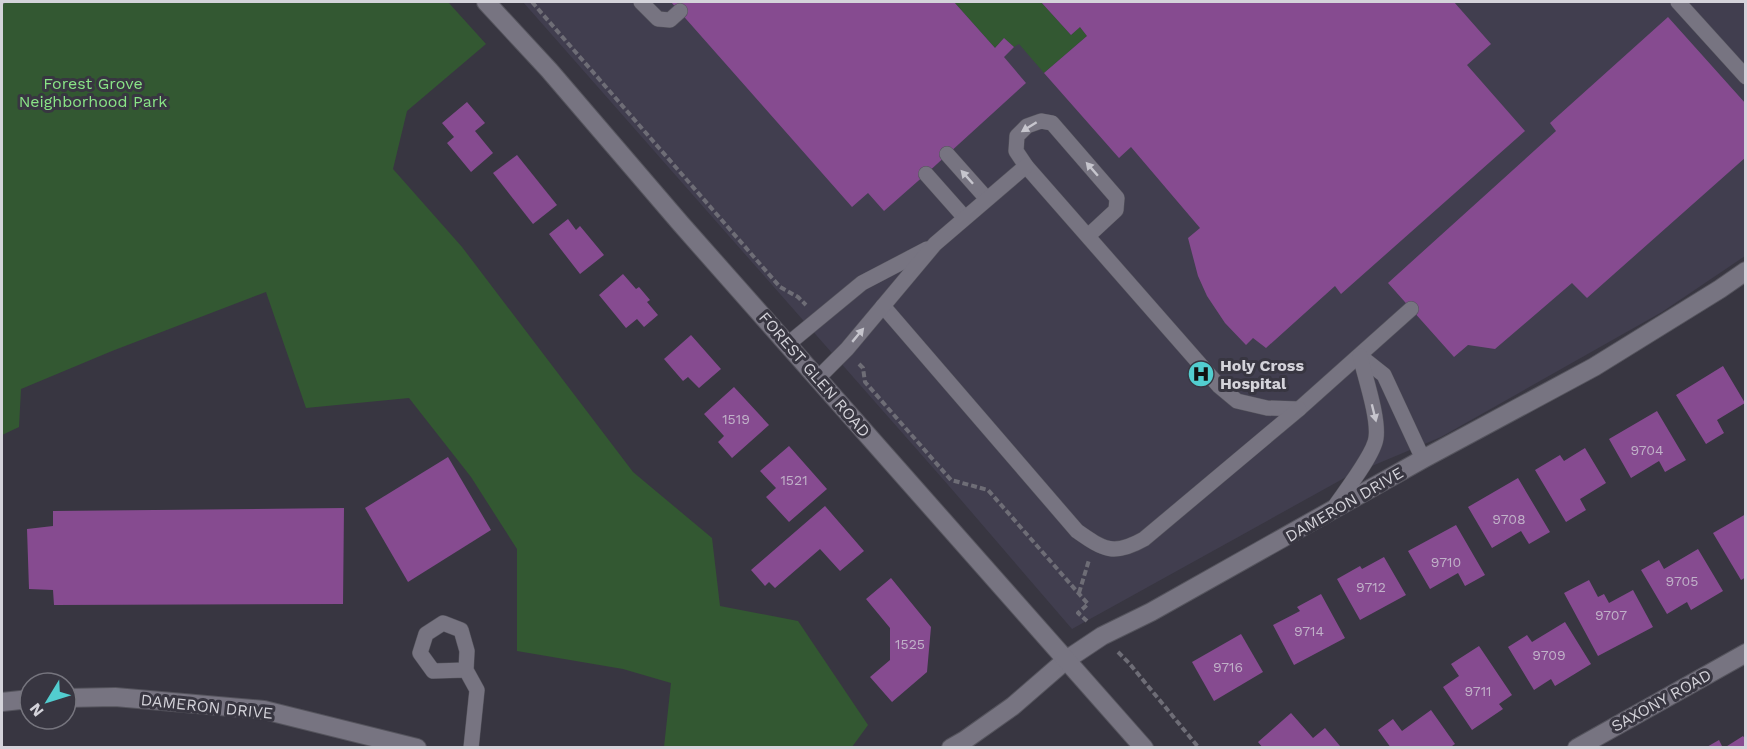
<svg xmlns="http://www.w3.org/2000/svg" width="1747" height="749" viewBox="0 0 1747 749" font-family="'Work Sans',sans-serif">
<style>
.built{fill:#413e4f}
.green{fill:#335832}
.building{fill:#864b90}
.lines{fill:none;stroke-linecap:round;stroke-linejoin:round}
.service-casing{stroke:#55545d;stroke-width:16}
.minor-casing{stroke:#55545d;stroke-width:20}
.tertiary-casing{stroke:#55545d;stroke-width:20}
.path{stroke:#6e6d76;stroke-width:4;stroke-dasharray:6 3;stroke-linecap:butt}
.service{stroke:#777481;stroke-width:15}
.minor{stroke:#777481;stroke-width:18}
.tertiary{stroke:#777481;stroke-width:18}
.oneway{fill:#c6c5cd}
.labels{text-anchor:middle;stroke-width:6;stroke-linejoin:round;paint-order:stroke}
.number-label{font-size:14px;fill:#c0b1c8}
.park-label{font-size:16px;fill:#89e486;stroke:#383641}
.poi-label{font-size:16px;font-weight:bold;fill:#d4d3da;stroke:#383641;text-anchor:start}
.street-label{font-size:16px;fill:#d4d3da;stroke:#383641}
</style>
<rect width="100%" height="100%" fill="#383641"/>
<polygon class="built" points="523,2 1745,2 1745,256 1662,312 1441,437 1348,476 1072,629 949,486"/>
<g class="green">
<polygon points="2,2 448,2 486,44 407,111 393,169 462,247 633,472 712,538 720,606 798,621 868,725 852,747 664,747 671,683 623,669 517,651 517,549 471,477 409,398 306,408 266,292 112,351 21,389 19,427 2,435"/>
<polygon points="954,2 1041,2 1071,35 1080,27 1087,36 1044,73 1019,44 1014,47 1004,38 995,48"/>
</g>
<g class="building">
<polygon points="671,2 954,2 995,48 1004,38 1014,47 1004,57 1026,83 926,174 884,211 868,193 852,207"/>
<polygon points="1041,2 1454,2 1491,44 1467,65 1525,131 1341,294 1335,286 1266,348 1253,338 1246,345 1225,323 1207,296 1198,276 1188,238 1200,228 1131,147 1119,158 1044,73 1087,36 1080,27 1071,35"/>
<polygon points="1668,17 1746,104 1746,157 1587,298 1572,283 1495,349 1468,345 1454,357 1388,283 1556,131 1550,123"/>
<polygon points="467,102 485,123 475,131 493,153 471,172 447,143 454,137 442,123"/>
<polygon points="517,155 557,205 533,224 493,173"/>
<polygon points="568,219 576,230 580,226 604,255 580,274 549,234"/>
<polygon points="623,274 636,289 639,287 650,300 647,302 658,315 644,327 637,319 626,328 599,295"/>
<polygon points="691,335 721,369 699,388 688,377 683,381 664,359"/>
<polygon points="1723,366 1745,403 1717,420 1724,433 1706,444 1676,395"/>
<polygon points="734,387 769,425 732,458 718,442 724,436 704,414"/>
<polygon points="1657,411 1686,460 1665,472 1659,461 1631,478 1609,439"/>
<polygon points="789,446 827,489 789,522 766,497 776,488 760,471"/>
<polygon points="1585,448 1606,483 1580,499 1586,510 1566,522 1535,470 1560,455 1564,461"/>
<polygon points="448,457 491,530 408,582 365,508"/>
<polygon points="1518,478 1550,532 1529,544 1521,531 1492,548 1468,507"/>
<polygon points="825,506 864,551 840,571 820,549 775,588 769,582 765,586 751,570"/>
<polygon points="344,508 343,604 54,605 53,590 29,589 27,529 53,526 53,511"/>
<polygon points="1746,514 1746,577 1741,580 1713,533"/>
<polygon points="1456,525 1485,575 1465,586 1458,573 1430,589 1408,551"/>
<polygon points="1698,549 1723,591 1691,610 1687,602 1667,614 1641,570 1659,560 1664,569"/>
<polygon points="1384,557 1406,595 1360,620 1337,579 1360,566 1362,569"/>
<polygon points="891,578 931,627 927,672 892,702 870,677 890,660 890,628 866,599"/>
<polygon points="1589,580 1598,597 1604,594 1609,603 1633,590 1653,627 1598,656 1564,593"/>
<polygon points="1321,594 1345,638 1294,665 1273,625 1300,611 1297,607"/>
<polygon points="1565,622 1591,664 1555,686 1551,679 1534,690 1508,647 1527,635 1532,642"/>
<polygon points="1241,634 1263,672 1214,701 1192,662"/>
<polygon points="1479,646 1512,695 1499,704 1503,709 1472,730 1443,687 1459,676 1451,664"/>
<polygon points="1431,710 1455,744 1449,748 1391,748 1378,730 1393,719 1402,731"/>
<polygon points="1291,713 1313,738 1325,728 1340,746 1338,748 1263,748 1258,742"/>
<polygon points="1743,736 1746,740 1746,748 1724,748"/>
<polygon points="1719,740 1723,748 1705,748"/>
</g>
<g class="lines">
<defs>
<g id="service">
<polyline points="641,2 658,19 670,20 680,11"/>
<polyline points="1678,2 1746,77"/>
<polyline points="947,154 987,199"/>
<polyline points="926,174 965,218"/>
<polyline points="1088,236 1116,210 1117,198 1052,123 1041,121 1027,126 1017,136 1016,151 1026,166 1219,386 1237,401 1267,408 1299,409 1411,309"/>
<path d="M883 306 1077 531C1104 550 1114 556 1144 539L1299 409"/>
<polyline points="788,344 862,283 927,249"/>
<polyline points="1360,356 1384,375 1423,459"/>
<polyline points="818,378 847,349 935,244 1026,166"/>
<path d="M1333 509C1343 494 1374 455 1376 438 1379 418 1365 377 1360 356"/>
<polyline points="466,670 433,671 420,653 426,634 443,623 461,630 467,651 466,670 477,690 471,748"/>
</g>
<g id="minor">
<polyline points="66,698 115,697 264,710 417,748"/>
<polyline points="2,702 30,699"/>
<polyline points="951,748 965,740 1013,706 1066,660 1102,636 1151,612 1423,459 1594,367 1720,289 1746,271"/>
<polyline points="1577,748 1746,653"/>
</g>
<polyline id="tertiary" points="486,2 549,70 681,224 1144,748"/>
</defs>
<use href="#service" class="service-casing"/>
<use href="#minor" class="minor-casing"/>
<use href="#tertiary" class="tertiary-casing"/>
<g class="path">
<polyline points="532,2 780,287 798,297 806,305"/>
<polyline points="2,3 3,2"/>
<polyline points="859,364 863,368 865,382 951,480 988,490 1088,604 1078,613 1087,621"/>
<polyline points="1079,593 1089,560"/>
<polyline points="1118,652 1129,663 1199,748"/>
</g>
<use href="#service" class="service"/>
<use href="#minor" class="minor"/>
<use href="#tertiary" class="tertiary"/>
</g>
<defs><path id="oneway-solid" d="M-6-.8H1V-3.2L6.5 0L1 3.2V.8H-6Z" transform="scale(1.5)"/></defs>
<g class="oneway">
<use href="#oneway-solid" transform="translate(1029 127) rotate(148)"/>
<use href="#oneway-solid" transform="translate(1092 169) rotate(-131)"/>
<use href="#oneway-solid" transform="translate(967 177) rotate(-132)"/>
<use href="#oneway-solid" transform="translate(858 335) rotate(-50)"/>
<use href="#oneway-solid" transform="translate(1374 413) rotate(76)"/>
</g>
<defs>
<symbol id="hospital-disc" viewBox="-11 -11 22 22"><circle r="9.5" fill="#52cdcf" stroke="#383641"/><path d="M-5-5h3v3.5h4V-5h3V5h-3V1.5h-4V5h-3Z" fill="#111"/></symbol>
</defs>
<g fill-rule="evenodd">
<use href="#hospital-disc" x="1186" y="359" width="30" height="30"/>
</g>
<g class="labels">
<g class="number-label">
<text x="736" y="424">1519</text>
<text x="1647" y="455">9704</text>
<text x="794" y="485">1521</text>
<text x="1509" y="524">9708</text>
<text x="1446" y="567">9710</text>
<text x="1682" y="586">9705</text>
<text x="1371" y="592">9712</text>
<text x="1611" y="620">9707</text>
<text x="1309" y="636">9714</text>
<text x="910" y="649">1525</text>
<text x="1549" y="660">9709</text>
<text x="1228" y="672">9716</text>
<text x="1478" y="696">9711</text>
</g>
<g class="park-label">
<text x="93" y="89">Forest Grove<tspan x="93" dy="18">Neighborhood Park</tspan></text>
</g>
<g class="poi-label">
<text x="1220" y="371">Holy Cross<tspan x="1220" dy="18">Hospital</tspan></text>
</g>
<g class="street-label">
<text transform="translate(815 374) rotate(49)" y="6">FOREST GLEN ROAD</text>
<text transform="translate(1344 504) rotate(-30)" y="6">DAMERON DRIVE</text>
<text transform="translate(1661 700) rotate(-29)" y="6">SAXONY ROAD</text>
<text transform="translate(207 706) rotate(6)" y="6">DAMERON DRIVE</text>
</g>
</g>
<rect width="1747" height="749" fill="none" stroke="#d4d3da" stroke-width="6"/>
<g transform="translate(48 701) rotate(232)"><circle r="28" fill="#383641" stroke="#76757e" stroke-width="1.5"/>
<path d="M0-4.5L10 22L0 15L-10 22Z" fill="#52cdcf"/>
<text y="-9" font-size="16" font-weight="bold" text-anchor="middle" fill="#d4d3da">N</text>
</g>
</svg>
